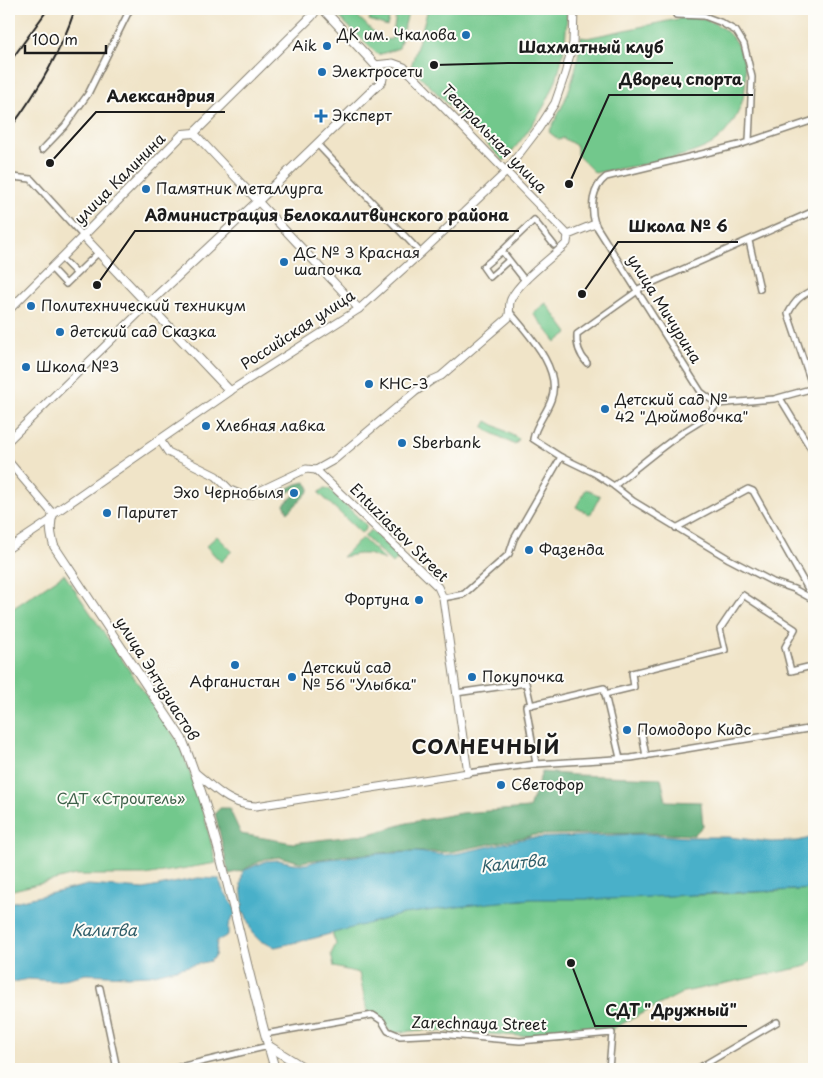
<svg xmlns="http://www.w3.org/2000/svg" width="823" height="1078" viewBox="0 0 823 1078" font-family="'Playpen Sans',sans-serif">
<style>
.green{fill:#72c88c;stroke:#477254}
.forest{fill:#5dac78;stroke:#3c644a}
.water{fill:#4ab0c9;stroke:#336672}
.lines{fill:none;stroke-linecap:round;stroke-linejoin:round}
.minor-casing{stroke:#868072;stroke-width:8}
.tertiary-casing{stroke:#868072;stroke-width:9}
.secondary-casing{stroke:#868072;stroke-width:10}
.minor{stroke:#fff;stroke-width:5}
.tertiary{stroke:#fff;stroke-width:7}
.secondary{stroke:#fff;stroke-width:8}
.rail{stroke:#1c1c1c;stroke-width:2}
.poi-dot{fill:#1f6fb2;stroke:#fdfcf7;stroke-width:2}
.labels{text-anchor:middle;stroke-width:4;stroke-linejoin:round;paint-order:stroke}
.poi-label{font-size:15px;fill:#1c1c1c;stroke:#fdfcf7;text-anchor:start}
.street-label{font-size:15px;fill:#1c1c1c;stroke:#fdfcf7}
.park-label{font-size:15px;fill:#3e6149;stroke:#fdfcf7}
.water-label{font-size:16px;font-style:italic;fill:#315f6a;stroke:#fdfcf7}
.district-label{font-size:20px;font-weight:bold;letter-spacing:1px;fill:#1c1c1c;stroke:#fdfcf7}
.leader{fill:none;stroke:#1c1c1c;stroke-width:2}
.callout-dot{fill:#1c1c1c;stroke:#fdfcf7;stroke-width:2}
.callout-label{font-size:16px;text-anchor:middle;font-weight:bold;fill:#1c1c1c;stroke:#fdfcf7;stroke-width:4;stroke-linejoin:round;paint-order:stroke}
</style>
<rect width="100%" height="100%" fill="#fdfcf7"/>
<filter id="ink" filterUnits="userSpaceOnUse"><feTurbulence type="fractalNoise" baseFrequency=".02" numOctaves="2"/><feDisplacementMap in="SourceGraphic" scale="10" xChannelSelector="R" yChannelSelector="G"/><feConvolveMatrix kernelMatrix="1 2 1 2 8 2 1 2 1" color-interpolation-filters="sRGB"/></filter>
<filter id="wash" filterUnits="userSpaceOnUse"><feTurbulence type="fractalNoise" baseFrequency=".0096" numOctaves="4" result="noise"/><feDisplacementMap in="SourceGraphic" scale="20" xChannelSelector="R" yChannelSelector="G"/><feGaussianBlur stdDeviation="1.12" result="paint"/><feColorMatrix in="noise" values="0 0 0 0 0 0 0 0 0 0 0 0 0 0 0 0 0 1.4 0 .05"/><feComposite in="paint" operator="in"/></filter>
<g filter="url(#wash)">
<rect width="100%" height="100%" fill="#f0e4c8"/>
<g class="green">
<polygon points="343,9 350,9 382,40 392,39 397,9 409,9 399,48 378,55 339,17"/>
<polygon points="372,9 392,9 387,26 369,20"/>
<path d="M428 9H567C566 78 547 110 504 161L411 67Z"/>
<path d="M687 17C756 19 762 104 716 141 693 159 625 167 595 173L577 155V146L563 138 559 140 549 132C568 97 576 77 581 37L587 38Z"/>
<polygon points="546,303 568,333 556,342 533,313"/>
<polygon points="487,421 519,439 515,445 483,428"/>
<polygon points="325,488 329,489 366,525 366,529 361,533 319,493"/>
<polygon points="586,489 600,496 590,515 576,507"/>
<polygon points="371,530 399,557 393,564 364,536"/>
<polygon points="217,536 232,551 221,562 206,546"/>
<polygon points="362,538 385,560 368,554 358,554 342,557"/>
<polygon points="64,574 180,745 202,807 216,863 145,875 75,875 9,891 9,611"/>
<polygon points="814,889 814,960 803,967 684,992 612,1029 521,1036 421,1030 393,1033 368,1015 359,973 334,967 331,954 336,944 330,927 366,917 472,901 514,901 578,892 701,895"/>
</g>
<g class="forest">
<polygon points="305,482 309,486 309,491 288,513 284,504 297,493 295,489 278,497 275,495 297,484"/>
<polygon points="542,772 576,775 661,778 666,801 701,802 703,826 694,835 646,833 535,835 450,852 393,852 341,856 300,862 280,857 265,859 241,871 229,874 215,813 220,808 229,808 241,834 293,843 370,834 407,823 461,813 529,808"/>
</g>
<polygon class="water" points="643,834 686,837 728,837 771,842 798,841 814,837 814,889 609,899 531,899 489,903 403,914 315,938 275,947 260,941 252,933 245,913 233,916 228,926 228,935 217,941 215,956 210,961 150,975 128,976 86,974 56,981 28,979 9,983 9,903 88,885 144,889 198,878 219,879 222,888 234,906 243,905 241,884 243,871 266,861 279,860 292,863 306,864 320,860 374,854 416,852 445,855 459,853 527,838"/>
</g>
<g filter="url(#ink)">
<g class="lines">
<defs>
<g id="minor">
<polyline points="675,10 676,15 704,16 720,22 736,31 744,44 752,77 749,141"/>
<polyline points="317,144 421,253"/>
<polyline points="42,150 65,126 88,94 130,9"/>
<polyline points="9,181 12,177 31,179 83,236"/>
<polyline points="749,241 760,289"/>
<polyline points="502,251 534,220 554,245"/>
<polyline points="61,258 76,273"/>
<polyline points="509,260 502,251 483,267 490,277 509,260 523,278 527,279"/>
<polyline points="51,268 66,284 99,252"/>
<polyline points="638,289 814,211"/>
<path d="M510 312C528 334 563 370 551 400 546 414 536 424 533 439L561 457 594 473 614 486 633 501 729 559 773 582 794 589 814 600"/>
<path d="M587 363C579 354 576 345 577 334L639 290"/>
<path d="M813 388 788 314C794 302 801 294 814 290"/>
<polyline points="780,398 814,454"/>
<path d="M717 404 701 392 595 224C590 207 592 188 606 177L739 145 814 120"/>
<polyline points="717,404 774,399 814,388"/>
<path d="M614 486C634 470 654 453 675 438 693 424 703 424 717 404"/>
<polyline points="676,528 748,489 753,491 813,598"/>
<polyline points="443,598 464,594 509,554 514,539 561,457"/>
<polyline points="456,693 526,683 531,705"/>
<polyline points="605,694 620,758"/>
<polyline points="642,734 646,756"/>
<polyline points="536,764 526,706 604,688 605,694 634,687 632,673 725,650 720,629 743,595 795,629 785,647 791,671 812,666 814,661"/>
<polyline points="468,773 536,764 631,758 814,728"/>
<polyline points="100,988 117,1069"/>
<polyline points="265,1034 373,1015 382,1021 388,1031 400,1036 439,1034 520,1041 612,1033 609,1069"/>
<polyline points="171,1069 269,1046"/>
<polyline points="697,1069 777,1022"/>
</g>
<g id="tertiary">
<polyline points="375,65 393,63 404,67 568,235"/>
<polyline points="194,133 359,309"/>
<polyline points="9,310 83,236"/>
<polyline points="230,391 359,309 421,253 503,175 539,128 555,103 565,74 573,43 574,9"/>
<polyline points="9,440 147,305"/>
<path d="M160 440 168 452 216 476 230 490 242 495H251L306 469 316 470 334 460 415 392 432 380 441 376 508 318C511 311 508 305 511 299 519 281 553 257 567 243L568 235 595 224"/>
<polyline points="9,462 53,514"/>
<polyline points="9,548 51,520"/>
<path d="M196 773C216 789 229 805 256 806L468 773 443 598 438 587 316 470"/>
</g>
<g id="secondary">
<polyline points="147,305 257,202 382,81 383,76 380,70 323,9"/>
<polyline points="269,1046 306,1069"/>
<path d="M275 1069C242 960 225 845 182 739L54 546C51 535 49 525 53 514L230 391 83 236 183 134 194 133 311 17 317 9"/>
</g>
</defs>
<use href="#minor" class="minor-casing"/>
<use href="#tertiary" class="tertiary-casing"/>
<use href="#secondary" class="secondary-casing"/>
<use href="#minor" class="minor"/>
<use href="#tertiary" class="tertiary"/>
<use href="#secondary" class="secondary"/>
<g class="rail">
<polyline points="9,63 48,9"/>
<path d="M9 130C36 94 61 52 75 9"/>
</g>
</g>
</g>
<g class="poi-dot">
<circle cx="466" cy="35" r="5"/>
<circle cx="327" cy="46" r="5"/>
<circle cx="322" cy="72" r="5"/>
<path d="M318.5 108.5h5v5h5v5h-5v5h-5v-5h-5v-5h5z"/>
<circle cx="146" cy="189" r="5"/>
<circle cx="284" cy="262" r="5"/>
<circle cx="31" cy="306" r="5"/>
<circle cx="60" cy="332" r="5"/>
<circle cx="26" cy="367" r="5"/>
<circle cx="369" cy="384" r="5"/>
<circle cx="605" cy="409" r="5"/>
<circle cx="206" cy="426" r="5"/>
<circle cx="402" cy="443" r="5"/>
<circle cx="294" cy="493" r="5"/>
<circle cx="107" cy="513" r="5"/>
<circle cx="529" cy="550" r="5"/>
<circle cx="419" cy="600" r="5"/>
<circle cx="235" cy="665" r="5"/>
<circle cx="292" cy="677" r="5"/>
<circle cx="472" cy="677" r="5"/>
<circle cx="627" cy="730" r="5"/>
<circle cx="501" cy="785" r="5"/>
</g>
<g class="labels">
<g class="poi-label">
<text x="456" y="40" text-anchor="end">ДК им. Чкалова</text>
<text x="317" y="51" text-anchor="end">Aik</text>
<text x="332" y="77">Электросети</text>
<text x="332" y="121">Эксперт</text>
<text x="156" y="194">Памятник металлурга</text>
<text x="294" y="258">ДС № 3 Красная<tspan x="294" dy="17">шапочка</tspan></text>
<text x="41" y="311">Политехнический техникум</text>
<text x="70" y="337">детский сад Сказка</text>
<text x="36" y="372">Школа №3</text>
<text x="379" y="389">КНС-3</text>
<text x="615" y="405">Детский сад №<tspan x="615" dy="17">42 "Дюймовочка"</tspan></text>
<text x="216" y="431">Хлебная лавка</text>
<text x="412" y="448">Sberbank</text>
<text x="284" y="498" text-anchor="end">Эхо Чернобыля</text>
<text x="117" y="518">Паритет</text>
<text x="539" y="555">Фазенда</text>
<text x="409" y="605" text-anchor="end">Фортуна</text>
<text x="302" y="673">Детский сад<tspan x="302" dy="17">№ 56 "Улыбка"</tspan></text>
<text x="482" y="682">Покупочка</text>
<text x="235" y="687" text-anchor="middle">Афганистан</text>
<text x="637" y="735">Помодоро Кидс</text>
<text x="511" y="790">Светофор</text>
</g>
<g class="street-label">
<text transform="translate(494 139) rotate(46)" y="5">Театральная улица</text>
<text transform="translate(120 179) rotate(-45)" y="5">улица Калинина</text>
<text transform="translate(664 309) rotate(58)" y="5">улица Мичурина</text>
<text transform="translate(298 330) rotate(-33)" y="5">Российская улица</text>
<text transform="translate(399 533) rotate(45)" y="5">Entuziastov Street</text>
<text transform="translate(157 679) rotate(58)" y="5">улица Энтузиастов</text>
<text transform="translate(479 1024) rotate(1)" y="5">Zarechnaya Street</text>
</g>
<g class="park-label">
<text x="121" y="804">СДТ «Строитель»</text>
</g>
<g class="water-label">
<text transform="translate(513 863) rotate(-6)" y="6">Калитва</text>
<text x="104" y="936">Калитва</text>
</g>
<g class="district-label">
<text x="486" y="754">СОЛНЕЧНЫЙ</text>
</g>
</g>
<path class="leader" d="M434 65L508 63H673M569 184L609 95H753M50 163L96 112H225M97 285L135 231H519M582 294L618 242H738M571 963L595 1026H747"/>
<g class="callout-dot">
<circle cx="434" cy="65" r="5"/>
<circle cx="569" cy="184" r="5"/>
<circle cx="50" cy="163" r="5"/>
<circle cx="97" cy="285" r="5"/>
<circle cx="582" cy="294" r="5"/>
<circle cx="571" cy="963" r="5"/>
</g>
<g class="callout-label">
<text x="591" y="53">Шахматный клуб</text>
<text x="681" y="85">Дворец спорта</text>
<text x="161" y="102">Александрия</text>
<text x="327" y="221">Администрация Белокалитвинского района</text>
<text x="678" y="232">Школа № 6</text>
<text x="671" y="1016">СДТ "Дружный"</text>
</g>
<rect width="823" height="1078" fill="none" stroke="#fdfcf7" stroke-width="30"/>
<path d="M25 45v8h81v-8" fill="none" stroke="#1c1c1c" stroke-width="2.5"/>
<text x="32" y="45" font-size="15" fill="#1c1c1c" stroke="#fdfcf7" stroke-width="4" paint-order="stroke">100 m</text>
</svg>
